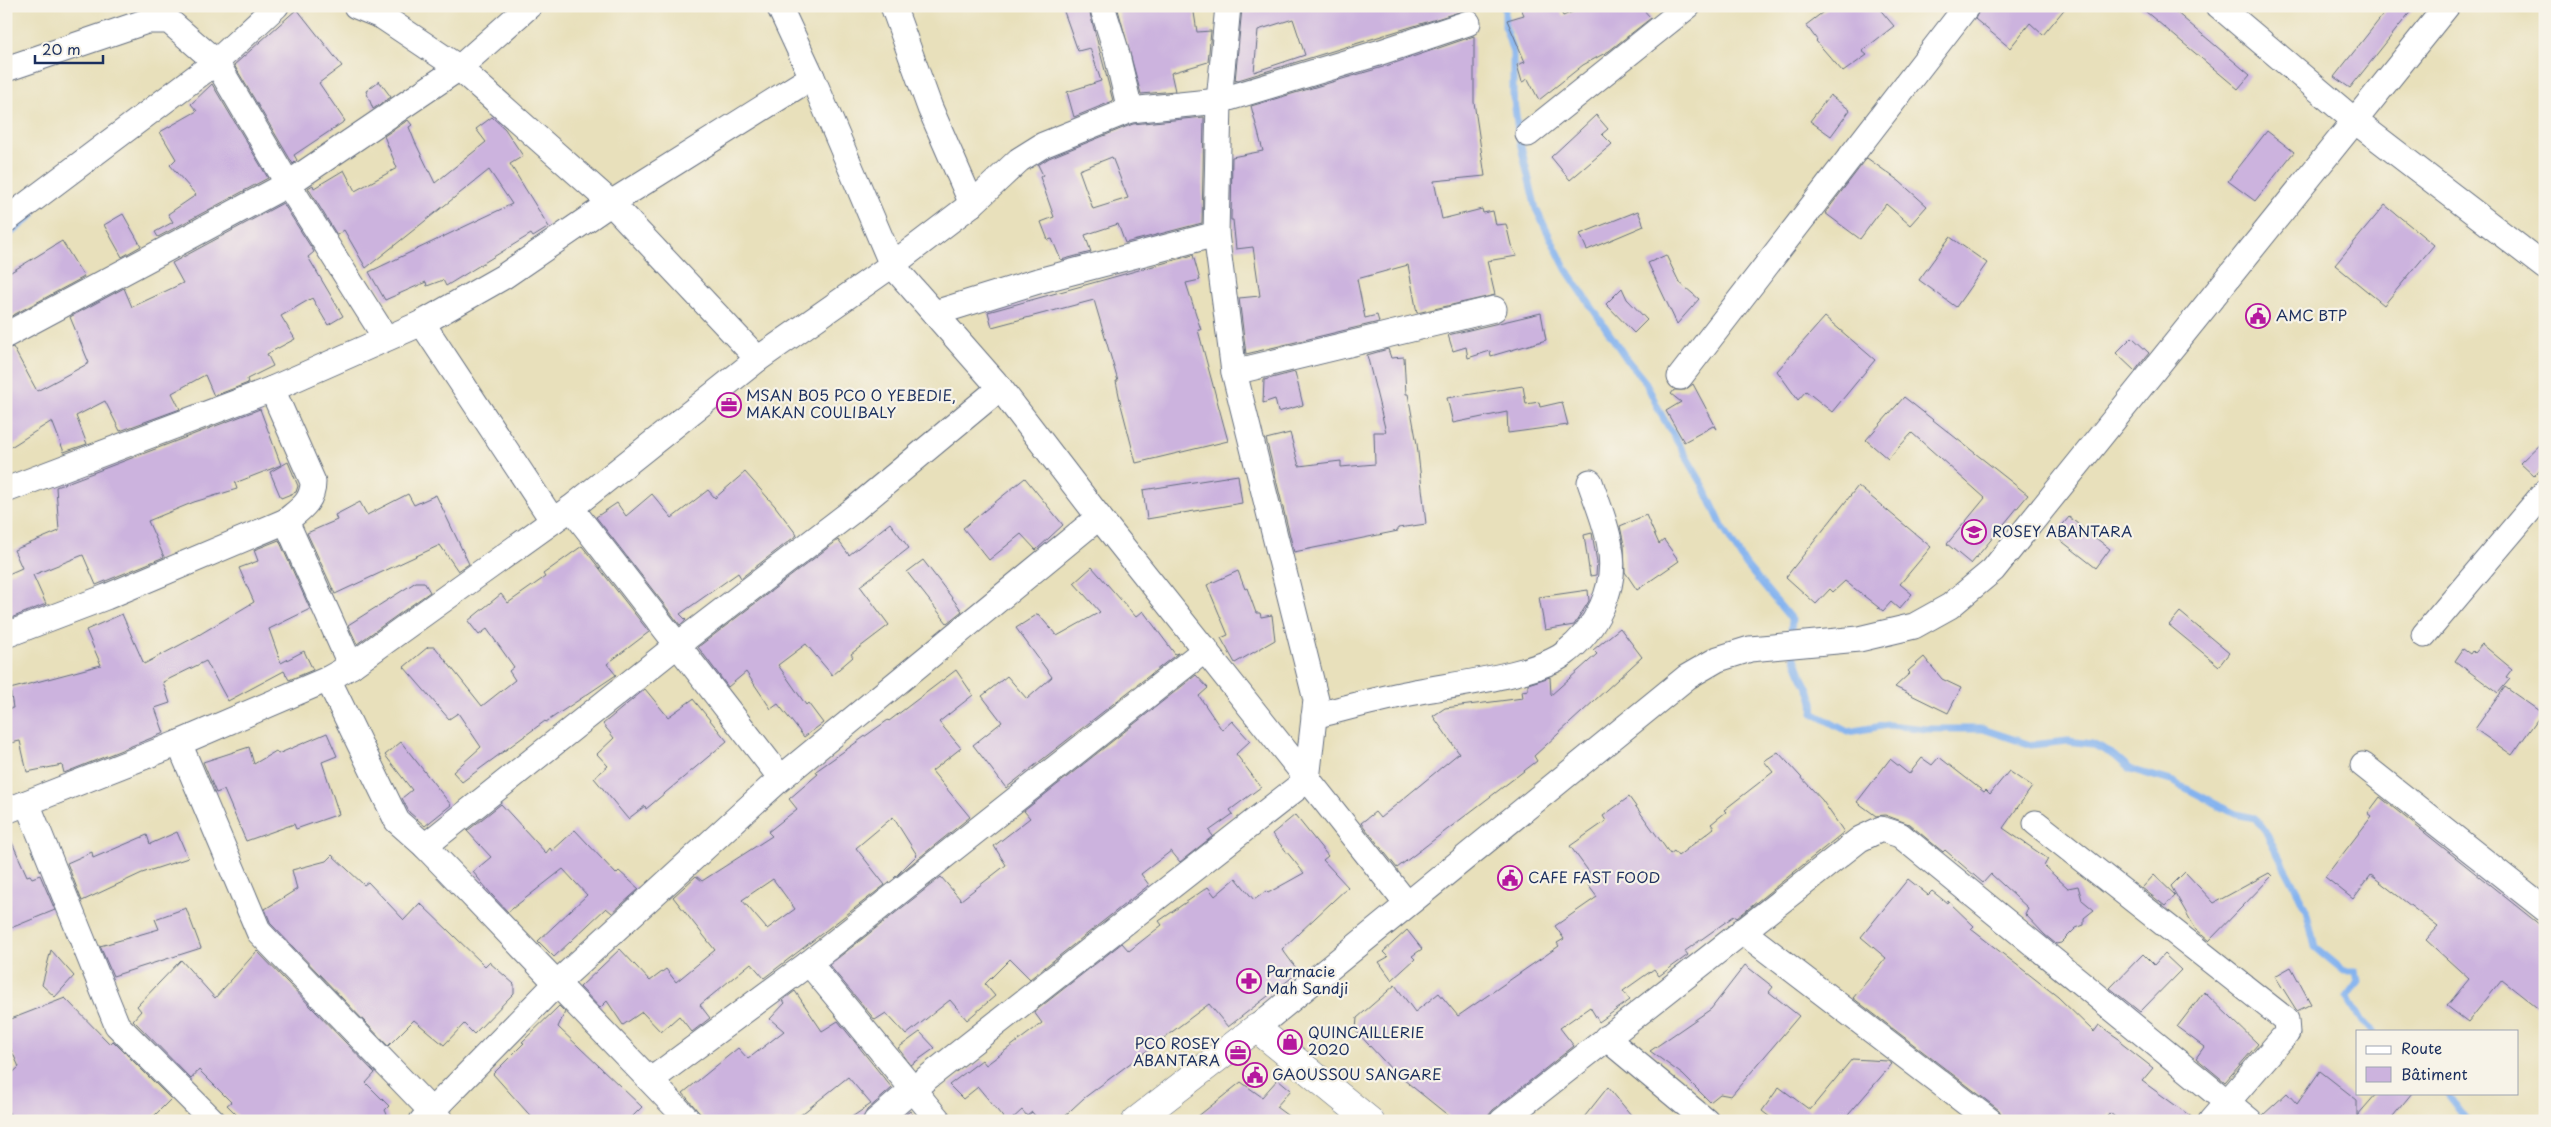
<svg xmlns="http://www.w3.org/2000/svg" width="2551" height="1127" viewBox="0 0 2551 1127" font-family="'Playpen Sans',sans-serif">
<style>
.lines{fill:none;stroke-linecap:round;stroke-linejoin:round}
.stream{stroke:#84b3ef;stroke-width:7}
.building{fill:#ccb3de;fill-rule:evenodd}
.street-casing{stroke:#636d7f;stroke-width:27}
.secondary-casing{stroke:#636d7f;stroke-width:29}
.street{stroke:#fff;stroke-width:25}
.secondary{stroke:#fff;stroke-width:28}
.labels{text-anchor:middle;stroke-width:4.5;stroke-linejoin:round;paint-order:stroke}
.poi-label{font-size:15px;fill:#1b2f5e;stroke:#f7f3e8;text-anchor:start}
</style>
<rect width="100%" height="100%" fill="#f7f3e8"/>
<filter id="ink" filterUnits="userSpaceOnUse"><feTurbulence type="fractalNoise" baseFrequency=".02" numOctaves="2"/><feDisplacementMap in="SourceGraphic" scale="10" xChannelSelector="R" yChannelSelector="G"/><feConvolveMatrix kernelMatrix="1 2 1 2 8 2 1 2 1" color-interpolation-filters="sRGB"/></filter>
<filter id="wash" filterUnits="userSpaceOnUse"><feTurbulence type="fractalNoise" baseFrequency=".0096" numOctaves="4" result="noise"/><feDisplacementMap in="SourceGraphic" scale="20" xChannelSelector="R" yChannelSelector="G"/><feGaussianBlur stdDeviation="1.12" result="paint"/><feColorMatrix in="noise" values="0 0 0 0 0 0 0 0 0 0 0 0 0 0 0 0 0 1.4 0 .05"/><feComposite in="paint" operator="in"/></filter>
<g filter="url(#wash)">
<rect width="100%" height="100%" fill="#e8e0bb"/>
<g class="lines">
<g class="stream">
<path d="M1505 6V27L1513 53V93L1519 138 1536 209 1566 269 1628 361 1646 383 1662 416 1703 485 1722 526 1746 565 1792 620C1790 637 1792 653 1799 669 1805 684 1816 697 1813 713L1848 732 1888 725 1926 729H1983L2031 745 2068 741 2092 744 2114 755 2130 769 2174 782 2235 814 2255 818 2267 834 2298 893 2306 910 2315 947 2344 971H2356L2358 982 2347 997 2362 1022 2373 1031"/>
<polyline points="6,237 33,215"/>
<polyline points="2447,1093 2468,1121"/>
</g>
</g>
<g id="blocks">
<g class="building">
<polygon points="1062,6 1088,6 1113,101 1074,117 1067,92 1101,81 1090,48 1078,51"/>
<polygon points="1117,6 1193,6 1197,32 1211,31 1208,62 1171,73 1175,91 1141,94"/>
<path d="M1250 6H1469V9L1235 81 1242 8ZM1293 19 1305 55 1254 72 1258 30Z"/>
<polygon points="1520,6 1558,6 1563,16 1586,6 1640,6 1651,18 1609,51 1583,65 1539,100 1528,79 1522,82 1517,65 1525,62 1507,20 1524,15"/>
<polygon points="1831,6 1877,6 1894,26 1862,51 1867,55 1843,72 1816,41 1817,40 1806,25"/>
<polygon points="1981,6 2067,6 2043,35 2030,23 2010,48 1975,19"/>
<polygon points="2139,6 2169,6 2250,75 2238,89"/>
<polygon points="2390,6 2415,6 2350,88 2334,77"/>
<polygon points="297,9 342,66 319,83 345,121 294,155 297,160 293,164 234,65"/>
<polygon points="1474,36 1474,102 1485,176 1434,181 1442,219 1482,209 1483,213 1493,211 1496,225 1506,224 1511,245 1517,256 1487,261 1495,295 1417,313 1408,265 1357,279 1365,318 1377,315 1379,322 1246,354 1239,298 1260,296 1253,247 1236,249 1233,220 1231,220 1232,157 1263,151 1251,106 1383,67"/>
<polygon points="379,81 391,97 373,109 366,91"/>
<polygon points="212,84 268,178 158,237 155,232 173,222 168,214 196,195 170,165 176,159 160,132 197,111 191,104"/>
<polygon points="1830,95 1850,110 1831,136 1810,121"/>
<polygon points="1596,115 1608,129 1602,134 1612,144 1570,180 1551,157"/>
<polygon points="492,117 505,129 523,156 510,164 549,227 533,237 531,234 446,286 443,280 427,286 426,282 385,300 369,272 512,204 489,170 366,268 344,230 337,235 308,188 313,185 314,188 344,170 355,191 397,168 384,136 408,120 412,125 409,127 415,142 435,183 486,142 476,129"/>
<path d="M1204 117 1202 223 1125 243 1118 224 1085 235 1091 252 1061 260 1052 239 1048 240 1041 222 1054 217 1040 177 1043 175 1038 165 1049 158 1133 124ZM1112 157 1128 198 1093 209 1079 170Z"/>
<polygon points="2267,131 2294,152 2255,201 2228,181"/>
<polygon points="1867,158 1899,181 1927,206 1910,225 1886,204 1860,239 1825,213"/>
<polygon points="283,203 314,252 308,257 343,316 328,325 312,298 281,316 295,339 267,354 273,366 247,379 248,383 214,396 205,375 172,393 180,409 120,431 105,401 76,416 87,444 64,452 52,421 6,450 6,349 13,347 37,391 89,363 70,317 124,288 132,307 183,283 172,263"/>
<polygon points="2385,205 2434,245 2384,305 2335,265"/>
<polygon points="1638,211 1644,226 1587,250 1580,234"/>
<polygon points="123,214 141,246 122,257 104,225"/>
<polygon points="1950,237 1987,263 1956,307 1919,280"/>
<polygon points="62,241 84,277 6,319 6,275"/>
<polygon points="1193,255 1200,280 1186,283 1201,330 1198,330 1228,441 1136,463 1121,405 1116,381 1118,381 1094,300 992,327 988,312"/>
<polygon points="1666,255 1679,282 1699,299 1677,324 1648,263"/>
<polygon points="1622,288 1627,299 1647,320 1634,333 1606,304"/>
<polygon points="1541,313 1546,340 1491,356 1490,351 1468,358 1466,347 1453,351 1448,335"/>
<polygon points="1825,317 1875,360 1832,412 1806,391 1798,400 1777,371"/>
<polygon points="2132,337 2149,353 2135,371 2116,353"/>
<polygon points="1388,349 1391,358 1404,357 1406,394 1408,394 1417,444 1426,524 1398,528 1398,531 1294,552 1266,439 1290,433 1299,466 1341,461 1341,467 1375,464 1374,432 1386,432 1367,355"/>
<polygon points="1295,372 1303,405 1278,412 1275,399 1263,403 1264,380"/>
<polygon points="1693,384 1717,429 1713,426 1684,442 1666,411 1681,402 1671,394 1674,390 1685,390"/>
<polygon points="1523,386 1526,404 1539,402 1540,407 1562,402 1568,425 1508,433 1507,412 1453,423 1447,398"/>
<polygon points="1904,397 2028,495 1971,564 1947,544 1985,498 1912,433 1888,459 1866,440"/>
<polygon points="260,409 281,465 235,483 237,489 194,502 148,521 164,557 96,585 83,555 33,575 46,604 6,620 6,575 22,568 14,550 59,531 56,487"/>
<polygon points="2545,439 2545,464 2534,476 2520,463"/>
<polygon points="288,462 298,486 296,492 281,498 270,472"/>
<polygon points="745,472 775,506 797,535 741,578 738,573 680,614 686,620 680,625 596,517 617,503 626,516 652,494 672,518 708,490 715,498"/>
<polygon points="1238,475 1242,503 1147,519 1143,490"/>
<polygon points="1025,478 1063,525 1036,550 1021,534 989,560 963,528"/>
<polygon points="1858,486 1931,547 1900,584 1912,594 1899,609 1891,602 1883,611 1845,581 1833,592 1830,589 1816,604 1786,577"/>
<polygon points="408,494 414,505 436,495 469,564 458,571 440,545 335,594 307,533 337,520 335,515 360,502 367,515"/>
<polygon points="1646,515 1659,544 1664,540 1679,561 1637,590 1625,572 1624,545 1620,526"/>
<polygon points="2069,517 2110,549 2096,568 2054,535"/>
<polygon points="890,523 909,548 860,586 889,625 851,654 853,657 832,675 806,644 778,665 806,705 808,703 823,723 804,737 778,704 771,709 746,672 728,687 698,647 838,540 849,555"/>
<polygon points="1592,533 1597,562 1596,575 1590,576 1584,535"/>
<polygon points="279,540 310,609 269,629 281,663 304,651 313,670 289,680 284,671 228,701 206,661 163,682 170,703 155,708 164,733 64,773 62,765 27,772 20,741 6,744 6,709 13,708 10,689 101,665 86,630 122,614 144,664 197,636 254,602 239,568 258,561 254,550"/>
<polygon points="582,546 649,632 607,664 616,675 546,722 545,721 462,782 453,772 481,747 458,713 449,719 404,667 428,647 435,647 482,706 515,680 509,671 514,667 487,629 479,635 468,621 501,594 508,603 545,577 543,574"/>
<polygon points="923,560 962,611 947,623 907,572"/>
<polygon points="1092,567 1136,617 1143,611 1175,654 1178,653 1006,788 973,745 1002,722 982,696 1007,676 1027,699 1052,677 1016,628 1038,614 1057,636 1100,612 1074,583"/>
<polygon points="1238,571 1245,589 1247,588 1256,613 1260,613 1261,617 1272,615 1275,640 1235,663 1221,638 1228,635 1207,585"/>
<polygon points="416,582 424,582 430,592 357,644 348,625"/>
<polygon points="1588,590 1589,601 1574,625 1545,630 1539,597"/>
<polygon points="2180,612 2229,653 2219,666 2169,625"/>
<polygon points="1620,628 1642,657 1534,756 1537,761 1397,868 1361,823 1375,812 1380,818 1459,753 1433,716 1445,708 1523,698 1522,691 1528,690 1528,684 1550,677 1551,695 1597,654 1593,650"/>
<polygon points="2482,644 2512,669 2506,677 2510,679 2498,693 2455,661 2463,649 2470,654 2472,651 2474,653"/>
<polygon points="1924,657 1942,679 1961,688 1948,713 1895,687 1910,673 1908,671"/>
<path d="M956 670 973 695 939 722 961 748 932 771 970 817 894 878 917 855 893 817 856 848 885 885 764 978 751 963 700 1005 710 1018 692 1032 679 1016 661 1032 642 1012 623 1025 607 1001 600 1008 580 987 620 949 650 981 666 969 676 982 715 950 673 897 696 876 702 881 772 836 768 832 797 809 789 799 818 774 816 771 888 720 889 721ZM773 879 795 909 767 929 742 900Z"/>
<polygon points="1196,675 1208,688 1199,696 1222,730 1232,721 1250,741 1236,754 1261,787 1230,810 1233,814 1209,831 1213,836 1180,862 1171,851 1141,874 1149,885 1030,979 1010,959 985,984 995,996 967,1020 950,1000 906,1035 886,1013 875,1020 829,965 941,877 961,900 1006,865 994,846 1030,818 1024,811"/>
<polygon points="2505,687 2542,713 2512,755 2475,729"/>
<polygon points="645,689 668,717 693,699 727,741 646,809 645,806 628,819 594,778 608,766 597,754 614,738 603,724"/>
<polygon points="327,733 337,756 322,762 339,814 296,829 294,824 246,841 224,790 216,793 203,762 249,747 254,764 276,751 278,754"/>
<polygon points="401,742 451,805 425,826 409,812 402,798 412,790 385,755"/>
<polygon points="1778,752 1822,800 1844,832 1737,918 1734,916 1685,951 1688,955 1659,976 1654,969 1623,991 1630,1000 1599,1022 1590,1007 1560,1028 1574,1046 1493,1110 1484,1121 1455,1121 1393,1071 1356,1031 1357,1018 1395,985 1415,1012 1439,993 1458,1016 1559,946 1557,943 1564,939 1555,926 1597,897 1588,885 1595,880 1570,846 1606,821 1603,816 1629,797 1670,854 1674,851 1678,856 1714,828 1711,824 1726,812 1724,810 1773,772 1764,761"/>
<polygon points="1939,757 1984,792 1986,790 1990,794 2009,771 2032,787 2003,828 2048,859 2044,866 2068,888 2078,886 2082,900 2094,910 2084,918 2084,925 2076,928 2061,943 2056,944 2045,935 2025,914 2028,908 1991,874 1983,883 1945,850 1943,852 1909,824 1885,815 1876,816 1857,802 1890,759 1909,774 1922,758 1932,765"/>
<polygon points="2380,797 2545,929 2545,1014 2502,980 2468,1022 2447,1006 2469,979 2426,940 2438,927 2371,875 2353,899 2325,877 2372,816 2368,813"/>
<polygon points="501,804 546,853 550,848 552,851 575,830 616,874 619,871 639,889 612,913 606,908 554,957 538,941 587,895 563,869 508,912 492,895 473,872 491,857 467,831"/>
<polygon points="1295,815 1328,856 1323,860 1348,887 1282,949 1299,972 1228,1027 1209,1004 1084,1098 1059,1121 1039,1121 1032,1112 1027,1116 1022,1110 1010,1121 1006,1121 978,1087 963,1099 949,1085 982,1060 986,1065 1042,1023 1034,1012 1122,943 1129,951 1162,925 1159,921 1208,887 1215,896 1236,878 1254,900 1266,891 1268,893 1304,873 1272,834"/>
<polygon points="6,829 27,876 30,875 32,878 40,875 55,910 6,930"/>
<polygon points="177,832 188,858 142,873 82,901 67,863 92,852 93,858 147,835 150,844"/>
<polygon points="332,855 364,885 368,882 404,920 420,903 485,966 489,962 514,984 514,993 474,1034 464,1024 444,1045 414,1020 388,1046 271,924 265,909 297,889 292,870 326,861"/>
<polygon points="2185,872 2214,903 2269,873 2272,876 2209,941 2196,930 2171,886"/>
<polygon points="2154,875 2175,895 2165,906 2142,888"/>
<polygon points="1908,879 1928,895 1932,891 1947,903 1948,901 1974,926 1971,929 2058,997 2094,1032 2099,1025 2122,1041 2121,1043 2153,1068 2142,1081 2197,1121 2120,1121 2110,1113 2103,1121 2004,1121 1999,1110 1853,998 1886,958 1861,937"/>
<polygon points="186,908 201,948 113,976 100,946 159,929 155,919"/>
<polygon points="1407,930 1422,949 1412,956 1415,959 1392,980 1379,962 1388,957 1383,952"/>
<polygon points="51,950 74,976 55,997 42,985"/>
<polygon points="257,951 375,1073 366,1083 389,1106 385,1110 390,1121 243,1121 227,1105 231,1102 199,1070 191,1079 133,1020 141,1011 137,1006 181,960 215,998"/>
<polygon points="2143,954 2154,965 2164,954 2181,970 2140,1012 2110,988"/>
<polygon points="1745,965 1773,987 1769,992 1799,1016 1731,1096 1720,1094 1710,1102 1683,1075 1650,1051 1711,1009"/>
<polygon points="2291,967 2311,1004 2297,1011 2275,976"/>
<polygon points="795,991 822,1031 838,1021 892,1088 867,1110 862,1121 846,1121 871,1104 848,1077 793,1121 706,1121 683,1093 738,1048 748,1059 784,1031 770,1019 785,1003 783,1000"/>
<polygon points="2204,992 2258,1044 2225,1082 2196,1058 2204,1047 2177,1027"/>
<polygon points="65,998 110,1044 113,1041 171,1099 149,1121 15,1121 6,1109 6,1079 19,1067 6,1038 6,1021"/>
<polygon points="559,1006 565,1012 558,1027 642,1107 628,1121 535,1121 493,1074 524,1043 522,1042"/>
<polygon points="920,1032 935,1048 911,1065 898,1048"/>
<polygon points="1852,1059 1888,1061 1892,1064 1843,1121 1775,1121 1762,1111 1779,1087 1810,1110"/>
<polygon points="2320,1071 2357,1100 2357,1116 2377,1093 2412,1093 2389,1121 2264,1121 2263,1115 2287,1093 2297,1104"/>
<polygon points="1278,1079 1291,1090 1276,1107 1295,1121 1192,1121 1241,1082 1262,1097"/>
<polygon points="1608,1087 1636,1121 1581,1121"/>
<polygon points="910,1111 918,1121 898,1121"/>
</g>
</g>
</g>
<g filter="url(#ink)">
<use href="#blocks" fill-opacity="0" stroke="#636d7f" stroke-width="1"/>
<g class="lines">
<defs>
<g id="street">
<polyline points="356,6 383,17 459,68 611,203 758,359"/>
<polyline points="779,6 812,77 892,265 1000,388 1099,517 1407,904"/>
<polyline points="893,6 930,108 972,204"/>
<polyline points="1102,6 1115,47 1130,110"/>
<polyline points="2219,6 2355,121 2545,267"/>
<polyline points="6,69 147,21 169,21 216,62 288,184 385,337"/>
<polyline points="1528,134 1688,6"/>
<polyline points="6,220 216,62 276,6"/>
<polyline points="935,313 1038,281 1216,234"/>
<polyline points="422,323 553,521"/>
<polyline points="6,335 288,184 459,68 529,6"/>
<polyline points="1234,372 1494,309"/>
<polyline points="1680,377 1967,6"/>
<polyline points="6,490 272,389 422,323 503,277 611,203 812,77"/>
<polyline points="571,508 781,778"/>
<polyline points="286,521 351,666"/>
<path d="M6 635 106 597 286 521C300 509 313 502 313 482L272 389"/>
<polyline points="2424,635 2545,492"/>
<polyline points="328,679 397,821 425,846 689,1121"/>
<path d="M1314 716C1346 708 1378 699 1410 693 1448 685 1537 675 1564 654 1596 630 1618 587 1610 547 1607 525 1597 503 1590 482"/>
<polyline points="179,743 259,932 441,1121"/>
<polyline points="2363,765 2545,909"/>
<polyline points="27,803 117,1025 213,1121"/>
<polyline points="6,811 179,743 328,679 351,666 571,508 758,359 892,265 972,204 1019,160 1043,145 1130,110 1219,101 1378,53 1468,23"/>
<polyline points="2036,823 2286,1020 2287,1033 2211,1121"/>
<polyline points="425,846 676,646 851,512 1000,388"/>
<polyline points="1742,931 1990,1121"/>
<polyline points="809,963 939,1121"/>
<polyline points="1256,1028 1687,677 1718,659 1750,649 1859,639 1914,626 1950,606 1993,570 2447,6"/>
<polyline points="1606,1038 1706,1121"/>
<polyline points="651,1080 809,963 1206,649"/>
<polyline points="422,1121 557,983 781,778 1099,517"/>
<polyline points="876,1121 913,1089 1307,780 1316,700 1234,372 1216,234 1219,101 1228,6"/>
<polyline points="1502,1121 1860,839 1881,829 1900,835 2250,1121"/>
</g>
<polyline id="secondary" points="1136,1121 1256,1028 1370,1121"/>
</defs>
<use href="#street" class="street-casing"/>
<use href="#secondary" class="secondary-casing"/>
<use href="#street" class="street"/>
<use href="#secondary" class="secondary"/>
</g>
</g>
<defs>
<symbol id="civic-ring" viewBox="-11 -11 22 22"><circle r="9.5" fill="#f7f3e8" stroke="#b5179e" stroke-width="1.5"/><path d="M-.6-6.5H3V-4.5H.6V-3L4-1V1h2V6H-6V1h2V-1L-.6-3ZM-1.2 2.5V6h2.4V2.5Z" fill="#b5179e"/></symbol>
<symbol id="office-ring" viewBox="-11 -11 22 22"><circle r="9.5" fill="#f7f3e8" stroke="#b5179e" stroke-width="1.5"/><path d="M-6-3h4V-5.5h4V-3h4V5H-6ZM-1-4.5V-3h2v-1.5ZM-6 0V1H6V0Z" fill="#b5179e"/></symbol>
<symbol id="university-ring" viewBox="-11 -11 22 22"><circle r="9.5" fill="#f7f3e8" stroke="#b5179e" stroke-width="1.5"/><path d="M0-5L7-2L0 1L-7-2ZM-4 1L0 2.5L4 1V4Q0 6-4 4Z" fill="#b5179e"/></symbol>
<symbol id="pharmacy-ring" viewBox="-11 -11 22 22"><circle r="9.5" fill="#f7f3e8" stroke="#b5179e" stroke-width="1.5"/><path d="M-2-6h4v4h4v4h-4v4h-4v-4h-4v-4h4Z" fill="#b5179e"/></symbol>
<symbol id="shop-ring" viewBox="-11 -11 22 22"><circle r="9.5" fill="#f7f3e8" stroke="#b5179e" stroke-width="1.5"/><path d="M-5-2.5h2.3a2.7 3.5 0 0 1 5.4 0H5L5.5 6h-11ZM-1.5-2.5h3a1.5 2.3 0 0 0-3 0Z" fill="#b5179e"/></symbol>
</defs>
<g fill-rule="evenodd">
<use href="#civic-ring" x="2244" y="302" width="28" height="28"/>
<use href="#office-ring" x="715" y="391" width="28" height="28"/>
<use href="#university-ring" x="1960" y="518" width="28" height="28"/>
<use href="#civic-ring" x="1496" y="864" width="28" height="28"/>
<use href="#pharmacy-ring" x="1235" y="967" width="28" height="28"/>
<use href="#shop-ring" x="1276" y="1028" width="28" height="28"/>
<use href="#office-ring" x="1224" y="1039" width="28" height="28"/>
<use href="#civic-ring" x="1241" y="1061" width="28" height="28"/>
</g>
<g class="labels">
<g class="poi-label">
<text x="2276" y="321">AMC BTP</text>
<text x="746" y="401">MSAN B05 PCO O YEBEDIE,<tspan x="746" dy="17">MAKAN COULIBALY</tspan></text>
<text x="1992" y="537">ROSEY ABANTARA</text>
<text x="1528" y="883">CAFE FAST FOOD</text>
<text x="1266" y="977">Parmacie<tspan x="1266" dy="17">Mah Sandji</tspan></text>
<text x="1308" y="1038">QUINCAILLERIE<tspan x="1308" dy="17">2020</tspan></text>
<text x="1220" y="1049" text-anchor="end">PCO ROSEY<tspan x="1220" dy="17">ABANTARA</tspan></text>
<text x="1272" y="1080">GAOUSSOU SANGARE</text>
</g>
</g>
<rect width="2551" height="1127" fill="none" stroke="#f7f3e8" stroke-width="25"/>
<rect x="2356" y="1030" width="162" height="65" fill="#f7f3e8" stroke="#9fa5b1"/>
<rect x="2366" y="1046" width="25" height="8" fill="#ffffff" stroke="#9fa5b1"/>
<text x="2401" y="1054" font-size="15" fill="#1b2f5e">Route</text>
<rect x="2366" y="1067" width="25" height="15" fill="#ccb3de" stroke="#9fa5b1"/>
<text x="2401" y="1080" font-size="15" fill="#1b2f5e">Bâtiment</text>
<path d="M35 55v8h68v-8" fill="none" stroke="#1b2f5e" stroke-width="2.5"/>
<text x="42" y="55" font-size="15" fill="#1b2f5e" stroke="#f7f3e8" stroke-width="4" paint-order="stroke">20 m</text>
</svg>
